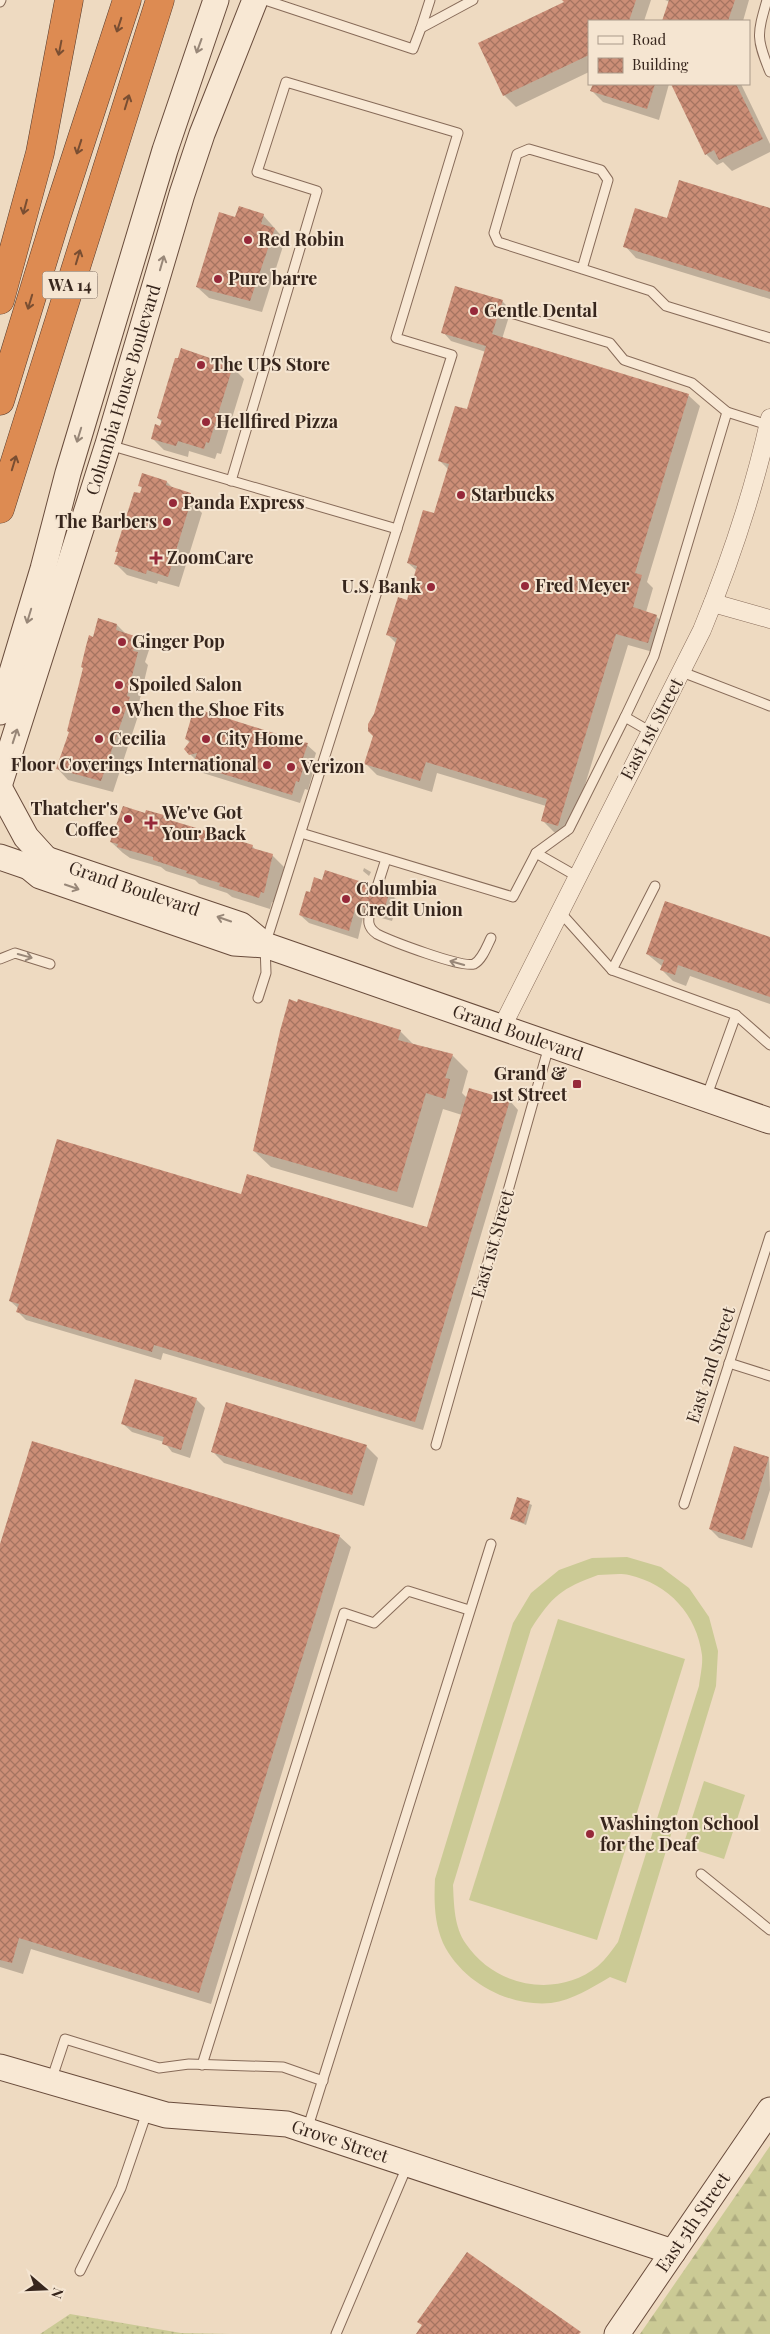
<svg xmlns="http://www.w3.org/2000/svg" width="770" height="2334" viewBox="0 0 770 2334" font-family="'Playfair Display',serif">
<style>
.grass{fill:url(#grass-dots)}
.forest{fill:url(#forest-firs)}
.garden{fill:#cbca95;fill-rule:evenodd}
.shadow{fill:#0003}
.building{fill:url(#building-cross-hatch)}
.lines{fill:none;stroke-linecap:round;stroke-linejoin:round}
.lane-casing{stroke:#876b59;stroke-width:11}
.street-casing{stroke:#876b59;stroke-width:19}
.secondary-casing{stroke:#694c3c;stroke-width:27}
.highway-casing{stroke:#553a2d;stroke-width:29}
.lane{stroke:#f8e8d4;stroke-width:9}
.street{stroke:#f8e8d4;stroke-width:18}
.secondary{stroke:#f8e8d4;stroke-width:25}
.highway{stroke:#dd8b52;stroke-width:28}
.oneway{stroke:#794e32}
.oneway2{stroke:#988778}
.poi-dot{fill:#96293a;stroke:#f5e5d1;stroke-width:2}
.labels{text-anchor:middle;stroke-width:4;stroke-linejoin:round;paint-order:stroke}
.shield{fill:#f5e5d1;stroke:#705f53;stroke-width:1}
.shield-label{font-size:16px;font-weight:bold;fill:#37261d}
.poi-label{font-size:18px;font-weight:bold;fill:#37261d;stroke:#f5e5d1;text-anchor:start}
.street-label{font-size:18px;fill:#37261d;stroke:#f5e5d1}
</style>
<defs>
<pattern id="grass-dots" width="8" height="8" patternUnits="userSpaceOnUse" patternTransform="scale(1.25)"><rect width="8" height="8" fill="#cbca95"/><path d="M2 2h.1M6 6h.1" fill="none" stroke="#afad80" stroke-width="1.8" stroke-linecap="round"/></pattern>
<pattern id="forest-firs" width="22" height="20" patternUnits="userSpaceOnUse" patternTransform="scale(1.25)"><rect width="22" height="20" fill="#cbca95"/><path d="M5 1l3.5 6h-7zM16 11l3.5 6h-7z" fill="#afad80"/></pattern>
<pattern id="building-cross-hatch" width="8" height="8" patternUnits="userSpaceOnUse" patternTransform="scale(1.25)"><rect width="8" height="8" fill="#cc8e77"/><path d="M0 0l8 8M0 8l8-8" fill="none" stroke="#a67461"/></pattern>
</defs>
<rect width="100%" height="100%" fill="#eedac1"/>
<polygon class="grass" points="70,2314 181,2333 231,2334 40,2334"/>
<polygon class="forest" points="770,2146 770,2334 640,2334"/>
<g class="garden">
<path d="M627 1557 661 1567 689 1588 709 1617 718 1651 716 1686 626 1983 610 1977C591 1988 573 2000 551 2003 508 2007 462 1982 443 1943 434 1922 434 1901 435 1879L513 1623 531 1593 559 1570 592 1558ZM598 1575C608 1575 620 1573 629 1575 669 1584 697 1615 702 1655 703 1665 700 1677 699 1686L618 1942C612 1950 606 1959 598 1966 557 1999 495 1987 466 1944 454 1927 454 1905 453 1885L531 1629C552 1596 562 1588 598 1575Z"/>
<polygon points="558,1619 685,1659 597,1940 469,1900"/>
<polygon points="704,1781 745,1795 724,1859 683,1846"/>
</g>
<g class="shadow">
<polygon points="563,0 651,0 644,21 589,21 589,72 516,107 504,95 480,44 566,2"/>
<polygon points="665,0 749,0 743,21 663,21 670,2"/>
<polygon points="594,84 669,84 659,120 603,102 592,91"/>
<polygon points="673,84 741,84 770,144 770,152 732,171 723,162 717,165 706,154"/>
<polygon points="770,209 770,299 636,258 625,246 668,219"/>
<polygon points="263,215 285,240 262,312 209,298 197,287 236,219"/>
<polygon points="502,301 511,310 502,339 688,395 700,406 647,582 653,588 646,612 656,616 668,628 660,654 628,645 569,837 554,832 542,820 546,806 437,773 432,792 377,775 366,764 374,735 375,714 397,644 388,635 408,602 417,571 408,563 435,515 449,470 440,461 468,411 486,352 451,341 443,332"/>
<polygon points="232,367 244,379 221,454 217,453 215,459 189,451 188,457 164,450 152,438 162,422 158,418"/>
<polygon points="167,482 174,489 190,494 202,505 200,511 202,513 179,587 158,581 157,584 127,575 116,564 119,553 117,551 141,495 143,489 139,485"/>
<polygon points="117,625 126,634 137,638 149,650 145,662 148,665 138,707 140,710 113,792 68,780 57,768 70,732 94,638"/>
<polygon points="212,715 217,719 307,745 316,753 312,766 314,769 308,790 305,789 300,803 203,773 195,764 196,760 190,754 190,743 186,739"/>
<polygon points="146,814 163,816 168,821 252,846 257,851 272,855 284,867 276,903 272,902 270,909 232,897 227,893 199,884 195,880 166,871 161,867 130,858 123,853 111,842"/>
<polygon points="364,868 371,872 369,876 363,871"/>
<polygon points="389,892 398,901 392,921 364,913 358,939 309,923 300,915 310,894"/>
<polygon points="770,939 770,1004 690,976 686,986 673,981 662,970 663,967 647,954"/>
<polygon points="400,1031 416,1047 424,1050 425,1047 452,1055 468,1071 462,1093 467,1098 470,1089 510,1101 518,1110 423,1430 163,1353 161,1360 26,1320 18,1312 19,1309 10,1301 242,1195 428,1229 462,1115 443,1109 413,1208 271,1167 254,1151"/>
<polygon points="196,1399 205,1408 190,1458 172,1452 164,1442 132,1432 123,1424"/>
<polygon points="227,1404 367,1447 378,1458 364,1506 224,1463 213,1452"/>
<polygon points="769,1458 770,1490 752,1548 719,1538 710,1529"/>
<polygon points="518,1499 532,1505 526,1525 512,1519"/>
<polygon points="339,1536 351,1547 211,2004 31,1949 23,1974 0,1967 0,1548"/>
</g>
<g class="building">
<polygon points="562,0 636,0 629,21 589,21 589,55 503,96 478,43 564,2"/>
<polygon points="669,0 735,0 728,21 662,21"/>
<polygon points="593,84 655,84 647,109 590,91"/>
<polygon points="671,84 736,84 763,139 719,160 714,150 705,155"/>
<polygon points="679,180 770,208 770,292 623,247 635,208 667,218"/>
<polygon points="239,206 264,214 261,224 275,228 250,301 196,287 219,212 235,217"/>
<polygon points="455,286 503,300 492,334 689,394 635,573 642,575 633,607 657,615 648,643 616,634 558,826 541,821 547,799 426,762 420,781 364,764 373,736 368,731 368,724 374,714 397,638 386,635 398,597 407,600 417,566 407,563 423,510 434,513 449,464 438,461 455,406 467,409 486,346 441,333"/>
<polygon points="181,348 233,366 209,443 206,442 204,449 178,441 176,446 151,439 155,424 160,426 162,420 157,418 175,358 178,358"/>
<polygon points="142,473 167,481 166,485 191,493 189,500 191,501 168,577 147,570 146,574 114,564 118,552 115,552 134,492 140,493 142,487 138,486"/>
<polygon points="98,618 117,624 116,630 138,637 133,651 138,652 127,696 130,697 101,781 56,769 69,732 67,731 83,668 81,667 86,646 89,635 93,637"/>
<polygon points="194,708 213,714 213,716 222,719 223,717 280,735 280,737 308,743 303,758 306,759 299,782 296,781 292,795 193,765 197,753 189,755 184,749 190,741 185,739"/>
<polygon points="123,806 145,813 146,810 164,815 163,818 253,845 252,848 273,854 264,893 261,892 259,898 219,886 220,883 186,873 187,871 153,860 153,857 117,847 118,844 110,842"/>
<polygon points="325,870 390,891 383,913 356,905 349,931 299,915 306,891 310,892 314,877 322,880"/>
<polygon points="665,901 770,937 770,997 678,965 675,975 660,970 664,960 646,954"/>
<polygon points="289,999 297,1002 298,999 401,1030 398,1040 453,1054 445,1078 450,1079 445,1099 426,1093 397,1192 253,1151 280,1031"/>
<polygon points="469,1088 510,1100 415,1422 154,1345 152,1352 16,1312 19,1304 9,1301 57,1139 241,1194 247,1174 427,1227"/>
<polygon points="135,1379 197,1398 181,1450 162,1444 164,1437 121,1424"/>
<polygon points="226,1402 367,1445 352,1495 211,1452"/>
<polygon points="32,1441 340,1535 199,1993 19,1938 12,1963 0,1960 0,1544"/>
<polygon points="734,1446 769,1457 744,1540 709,1529"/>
<polygon points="517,1497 530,1501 524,1523 510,1519"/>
<polygon points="467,2252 581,2332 579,2334 416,2334 422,2325 417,2322"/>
</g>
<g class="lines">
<defs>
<g id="lane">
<polyline points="265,0 413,49 421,28 473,0"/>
<path d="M767 0C757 35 756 38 770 72"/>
<polyline points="0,2 1,0"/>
<polyline points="421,28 430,0"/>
<polyline points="582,269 608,180 601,170 529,149 517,154 494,233 498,242 651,291 666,306 770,338"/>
<polyline points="511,313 610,343 624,360 692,383 727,412"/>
<polyline points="109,445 397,529"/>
<polyline points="231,481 317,191 257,172 286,82 458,133 396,338 452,355 265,945 266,973 258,998"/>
<polyline points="682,672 770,706"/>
<polyline points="625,717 654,656 727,412 768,425"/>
<polyline points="301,833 513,897 536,853 569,829 625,717 651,732"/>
<polyline points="536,853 578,877"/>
<polyline points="377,887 386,859"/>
<path d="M370 910C368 921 367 927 377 934 391 941 461 968 474 964 482 960 487 946 491 938"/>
<polyline points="560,912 612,970 736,1015 706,1098"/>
<polyline points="0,959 15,953 50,964"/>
<polyline points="612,970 655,886"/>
<polyline points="736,1015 770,1045"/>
<polyline points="729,1363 770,1376"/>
<polyline points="436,1445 549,1046"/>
<polyline points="684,1504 770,1236"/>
<polyline points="701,1874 770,1930"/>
<polyline points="202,2065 344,1613 374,1623 408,1591 469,1610"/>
<polyline points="51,2081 65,2039 159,2068 189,2064 283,2067 323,2081"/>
<polyline points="307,2130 491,1544"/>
<polyline points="80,2271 121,2188 147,2112"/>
<polyline points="336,2334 408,2164"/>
</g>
<g id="street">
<polyline points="713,603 770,619"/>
<path d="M502 1027 702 630C730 562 754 490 770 418"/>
</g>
<g id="secondary">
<polyline points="0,712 43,569 68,473 165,150 216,0"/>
<path id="s1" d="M0 783 108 444 182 194 202 134 255 0"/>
<polyline points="0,789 26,837 46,859"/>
<path id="s2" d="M0 857 29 867 40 876 234 943 265 945 770 1121"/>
<path id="s3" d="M29 867 46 859 241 925 265 945"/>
<path id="s4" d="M0 2067 166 2115 287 2124 673 2252"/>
<path id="s5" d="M617 2334 770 2110"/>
</g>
<g id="highway">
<polyline points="0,300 40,153 69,0"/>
<polyline points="0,401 56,218 127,0"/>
<polyline points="0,509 160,0"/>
</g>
</defs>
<use href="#lane" class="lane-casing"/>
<use href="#street" class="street-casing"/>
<use href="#secondary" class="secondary-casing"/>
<use href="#highway" class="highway-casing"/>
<use href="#lane" class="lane"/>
<use href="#street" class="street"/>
<use href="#secondary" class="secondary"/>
<use href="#highway" class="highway"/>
</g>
<defs><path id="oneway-shaft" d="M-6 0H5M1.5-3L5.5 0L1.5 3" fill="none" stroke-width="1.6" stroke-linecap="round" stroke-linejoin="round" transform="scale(1.25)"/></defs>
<g class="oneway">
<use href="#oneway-shaft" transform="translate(119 25) rotate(108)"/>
<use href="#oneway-shaft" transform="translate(60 48) rotate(101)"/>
<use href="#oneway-shaft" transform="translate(127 102) rotate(-73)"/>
<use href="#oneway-shaft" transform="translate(79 147) rotate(108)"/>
<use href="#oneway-shaft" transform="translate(25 207) rotate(105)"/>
<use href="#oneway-shaft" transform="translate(78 257) rotate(-73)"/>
<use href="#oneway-shaft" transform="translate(30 302) rotate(107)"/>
<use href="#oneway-shaft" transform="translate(14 463) rotate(-73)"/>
</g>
<g class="oneway2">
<use href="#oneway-shaft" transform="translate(199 46) rotate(110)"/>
<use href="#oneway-shaft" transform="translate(162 263) rotate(-74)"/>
<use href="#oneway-shaft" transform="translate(79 435) rotate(107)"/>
<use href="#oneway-shaft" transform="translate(29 616) rotate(107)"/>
<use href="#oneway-shaft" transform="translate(15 736) rotate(-72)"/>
<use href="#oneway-shaft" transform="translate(72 887) rotate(19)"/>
<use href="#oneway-shaft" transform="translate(224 919) rotate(-161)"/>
<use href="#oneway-shaft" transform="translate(25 956) rotate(15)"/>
<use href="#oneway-shaft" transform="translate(457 963) rotate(-164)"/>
</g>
<g class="poi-dot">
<circle cx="248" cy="240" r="5"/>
<circle cx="218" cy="279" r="5"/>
<circle cx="474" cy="311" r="5"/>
<circle cx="201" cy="365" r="5"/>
<circle cx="206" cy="422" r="5"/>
<circle cx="461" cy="495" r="5"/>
<circle cx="173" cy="503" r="5"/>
<circle cx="167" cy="522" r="5"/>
<path d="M153.5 550.5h5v5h5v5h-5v5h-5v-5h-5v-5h5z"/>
<circle cx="525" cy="586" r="5"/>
<circle cx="431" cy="587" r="5"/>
<circle cx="122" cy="642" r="5"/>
<circle cx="119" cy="685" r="5"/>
<circle cx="116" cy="710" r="5"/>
<circle cx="99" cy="739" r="5"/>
<circle cx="206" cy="739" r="5"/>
<circle cx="267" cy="765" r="5"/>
<circle cx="291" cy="767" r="5"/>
<circle cx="128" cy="819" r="5"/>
<path d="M148.5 815.5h5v5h5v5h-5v5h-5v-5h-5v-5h5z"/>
<circle cx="346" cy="899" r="5"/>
<rect x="572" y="1079" width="10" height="10" rx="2.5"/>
<circle cx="590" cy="1834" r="5"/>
</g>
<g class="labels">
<rect class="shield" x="42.5" y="271.5" width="55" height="27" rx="4"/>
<g class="shield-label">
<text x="70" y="291">WA 14</text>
</g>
<g class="poi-label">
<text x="258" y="246">Red Robin</text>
<text x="228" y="285">Pure barre</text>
<text x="484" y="317">Gentle Dental</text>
<text x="211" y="371">The UPS Store</text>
<text x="216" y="428">Hellfired Pizza</text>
<text x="471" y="501">Starbucks</text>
<text x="183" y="509">Panda Express</text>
<text x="157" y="528" text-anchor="end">The Barbers</text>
<text x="167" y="564">ZoomCare</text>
<text x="535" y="592">Fred Meyer</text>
<text x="421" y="593" text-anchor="end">U.S. Bank</text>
<text x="132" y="648">Ginger Pop</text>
<text x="129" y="691">Spoiled Salon</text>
<text x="126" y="716">When the Shoe Fits</text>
<text x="109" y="745">Cecilia</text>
<text x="216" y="745">City Home</text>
<text x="257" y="771" text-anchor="end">Floor Coverings International</text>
<text x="301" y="773">Verizon</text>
<text x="118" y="815" text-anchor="end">Thatcher's<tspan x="118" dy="21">Coffee</tspan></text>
<text x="162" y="819">We've Got<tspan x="162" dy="21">Your Back</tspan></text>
<text x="356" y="895">Columbia<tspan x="356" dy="21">Credit Union</tspan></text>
<text x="567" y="1080" text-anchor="end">Grand &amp;<tspan x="567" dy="21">1st Street</tspan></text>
<text x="600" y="1830">Washington School<tspan x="600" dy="21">for the Deaf</tspan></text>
</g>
<g class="street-label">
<text dy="6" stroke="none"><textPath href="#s1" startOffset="412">Columbia House Boulevard</textPath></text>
<text transform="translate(652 729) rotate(-62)" y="6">East 1st Street</text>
<text dy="6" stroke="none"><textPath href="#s3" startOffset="112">Grand Boulevard</textPath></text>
<text dy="6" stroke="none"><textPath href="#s2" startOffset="549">Grand Boulevard</textPath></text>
<text transform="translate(493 1244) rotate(-74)" y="6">East 1st Street</text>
<text transform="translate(711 1365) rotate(-72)" y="6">East 2nd Street</text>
<text dy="6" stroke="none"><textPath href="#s4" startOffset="350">Grove Street</textPath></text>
<text dy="6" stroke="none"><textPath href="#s5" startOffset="135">East 5th Street</textPath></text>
</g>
</g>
<rect x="588" y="20" width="162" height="65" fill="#f5e5d1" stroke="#a99989"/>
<rect x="598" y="36" width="25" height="8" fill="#f8e8d4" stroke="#a99989"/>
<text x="632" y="45" font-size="15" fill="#37261d">Road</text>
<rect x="598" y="58" width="25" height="15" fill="url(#building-cross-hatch)" stroke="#a99989"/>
<text x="632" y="70" font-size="15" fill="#37261d">Building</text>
<g transform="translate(45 2289) rotate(109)" stroke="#f5e5d1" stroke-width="4" paint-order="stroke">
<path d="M0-4L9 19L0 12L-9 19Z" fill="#37261d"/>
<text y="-8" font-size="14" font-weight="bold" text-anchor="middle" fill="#37261d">N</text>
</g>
</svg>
